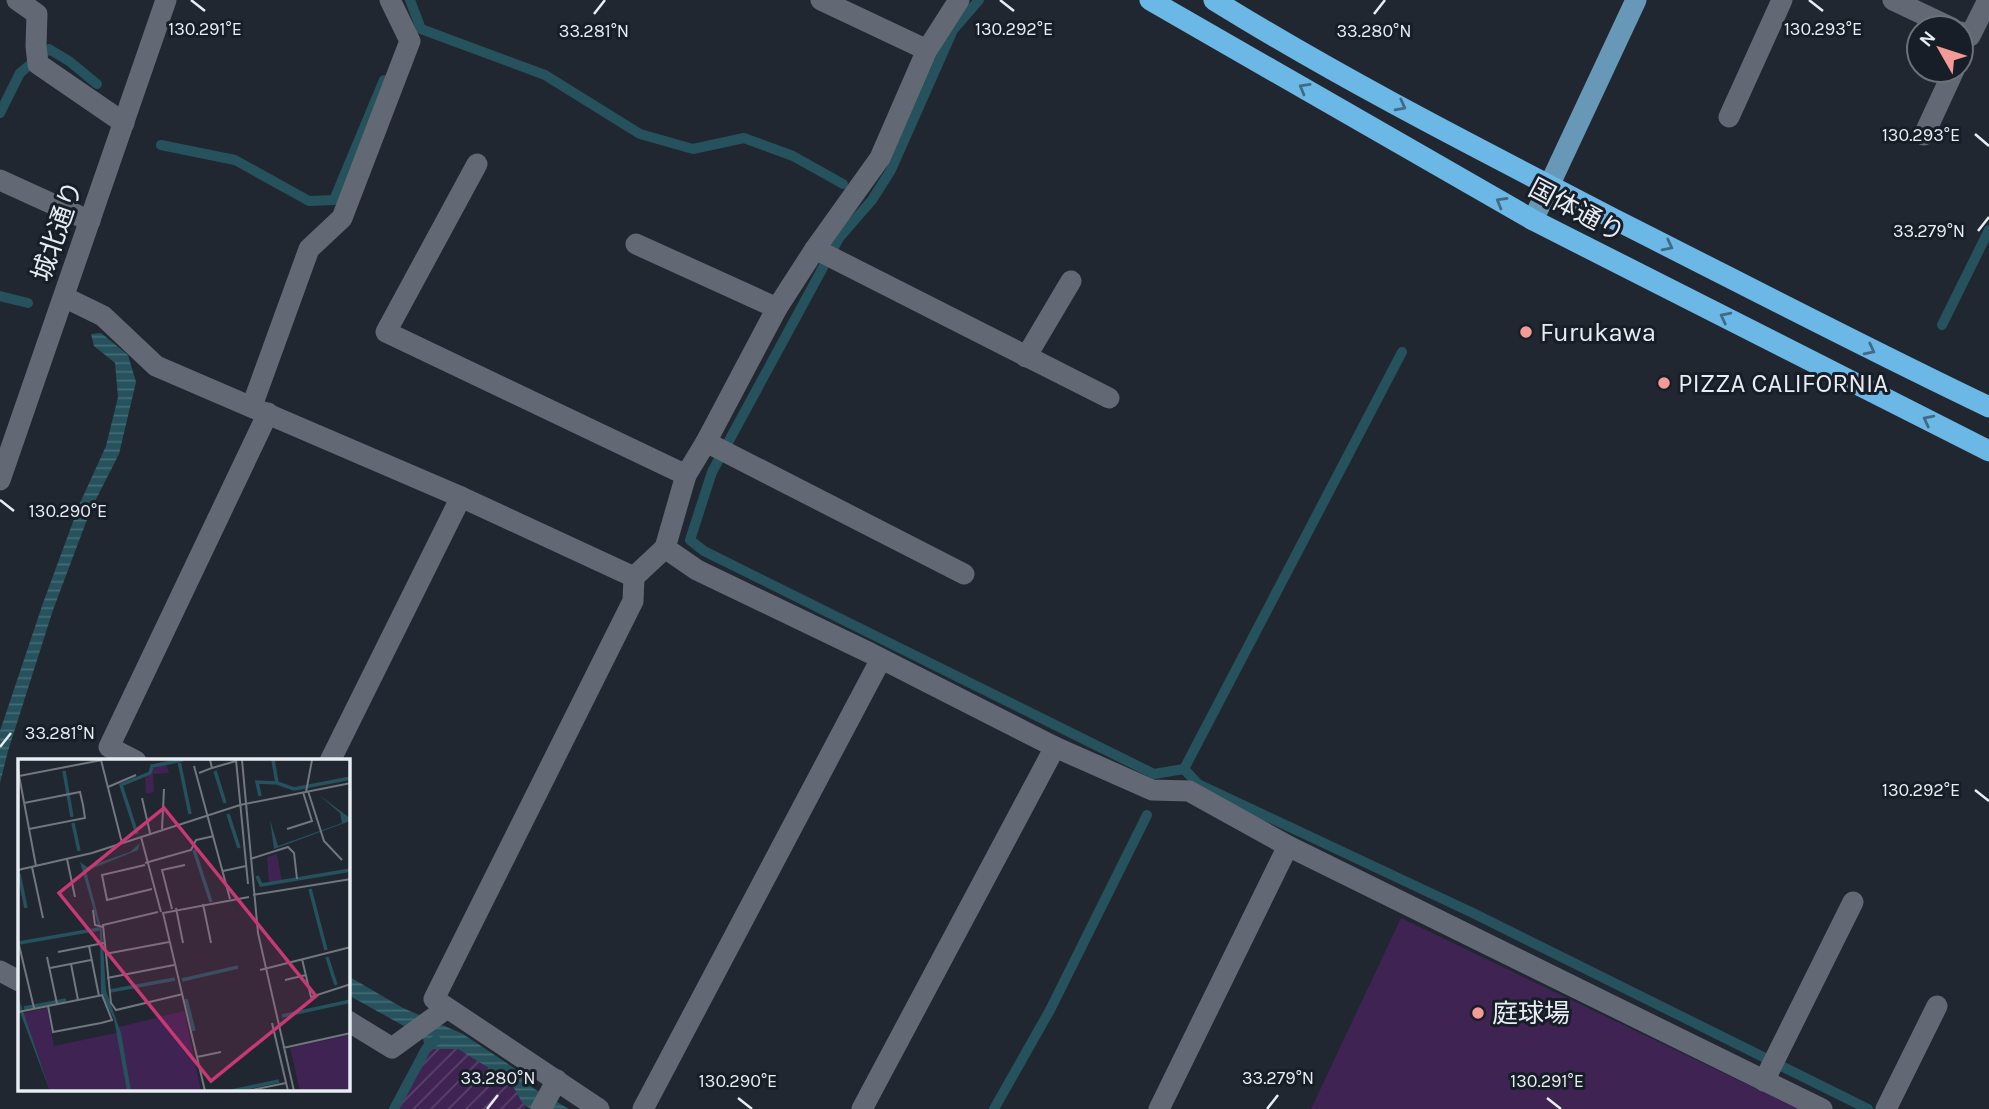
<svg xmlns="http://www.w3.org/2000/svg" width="1989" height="1109" viewBox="0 0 1989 1109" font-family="Karla,'Noto Sans JP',sans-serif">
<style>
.garden{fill:url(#garden-furrows)}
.pitch{fill:#3f2352}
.water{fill:url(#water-rules)}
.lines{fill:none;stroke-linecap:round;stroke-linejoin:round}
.stream{stroke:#25525c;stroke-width:10}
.street{stroke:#626975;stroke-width:21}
.secondary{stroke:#626975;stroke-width:21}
.primary{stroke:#6798b8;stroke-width:21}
.highway{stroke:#6bb7e5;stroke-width:21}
.oneway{stroke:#426a86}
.ticks{fill:none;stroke:#e8ecf3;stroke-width:2.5}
.poi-dot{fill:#f59b97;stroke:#181e27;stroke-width:2.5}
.labels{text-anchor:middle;stroke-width:6;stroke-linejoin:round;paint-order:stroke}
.street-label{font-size:26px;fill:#e8ecf3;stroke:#181e27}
.poi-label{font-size:26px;fill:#e8ecf3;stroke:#181e27;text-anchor:start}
.inset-river{fill:none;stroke:#25525c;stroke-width:3.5}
.inset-road{fill:none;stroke:#71767f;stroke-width:2}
.view{fill:#c83872;fill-opacity:0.15;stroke:#c83872;stroke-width:3.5}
.inset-edge{fill:none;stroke:#e8ecf3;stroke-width:3.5}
.ticks-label{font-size:18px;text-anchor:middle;fill:#e8ecf3;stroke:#181e27;stroke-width:6;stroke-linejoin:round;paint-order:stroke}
</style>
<defs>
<pattern id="garden-furrows" width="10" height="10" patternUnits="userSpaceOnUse" patternTransform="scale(1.75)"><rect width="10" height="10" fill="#3f2352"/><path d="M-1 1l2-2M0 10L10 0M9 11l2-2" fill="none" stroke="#5b436b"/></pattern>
<pattern id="water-rules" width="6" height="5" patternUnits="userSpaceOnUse" patternTransform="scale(1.75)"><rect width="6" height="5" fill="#25525c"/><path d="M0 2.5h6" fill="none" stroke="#456b74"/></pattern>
</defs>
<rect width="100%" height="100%" fill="#212731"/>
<polygon class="garden" points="433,1025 492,1058 531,1099 525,1109 389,1109"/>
<polygon class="pitch" points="1401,918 1798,1109 1311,1109"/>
<g class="water">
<polygon points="101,333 128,355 136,382 119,454 91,509 53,610 8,751 0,783 0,731 43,603 80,503 106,446 118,397 115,363 94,346 91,334"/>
<polygon points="348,976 403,1008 463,1034 526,1076 533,1088 569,1109 531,1109 523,1104 510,1081 458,1049 426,1049 422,1036 348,995"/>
</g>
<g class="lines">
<g class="stream">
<polyline points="410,0 421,29 545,75 640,134 693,149 744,138 793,156 843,184"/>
<polyline points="979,0 953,30 891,170 872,200 839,238 712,472 690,540 704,551 1154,774 1184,769"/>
<polyline points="0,113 20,73 49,49 69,61 97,84"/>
<polyline points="161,145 235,160 309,201 334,200 384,80"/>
<polyline points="0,296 28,303"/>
<polyline points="1942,325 1989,230"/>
<polyline points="1402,352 1184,769 1198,784 1475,914 1868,1109"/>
<polyline points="394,1109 426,1049 436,1040"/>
<polyline points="994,1109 1050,1010 1147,815"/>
</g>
<g class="street">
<polyline points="17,0 37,14 36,46 38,64 124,123"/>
<polyline points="821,0 927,50"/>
<polyline points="959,0 927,50 880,158 815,249 777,308 706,442 686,475 665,548 697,570 870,653 1055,747 1152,790 1189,791 1288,846 1822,1109"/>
<polyline points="1893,0 1952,28"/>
<polyline points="1961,32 1970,36 1988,0"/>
<polyline points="1729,117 1782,0"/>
<polyline points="1924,135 1954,70"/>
<polyline points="477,164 386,332 686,475"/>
<polyline points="0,180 90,221"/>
<polyline points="636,244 777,308"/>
<polyline points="815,249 1109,398"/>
<polyline points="64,297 103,316 156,366 461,497 634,577 665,548"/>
<polyline points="1026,357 1071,281"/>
<polyline points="252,406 309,249 342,218 410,41 390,0"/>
<polyline points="706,442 964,574"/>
<polyline points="136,761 109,747 268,413"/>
<polyline points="330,761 461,497"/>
<polyline points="0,971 19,981"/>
<polyline points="348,1021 392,1048 447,1008"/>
<polyline points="1764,1081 1853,902"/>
<polyline points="541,1109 557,1080"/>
<polyline points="599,1109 434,999 633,601 634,577"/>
<polyline points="643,1109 881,659"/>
<polyline points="862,1109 1055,747"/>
<polyline points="1159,1109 1288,846"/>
<polyline points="1886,1109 1937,1006"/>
</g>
<polyline class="secondary" points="0,480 166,0"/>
<polyline class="primary" points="1533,220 1636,0"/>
<g class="highway">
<polyline points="1150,0 1533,220 1989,451"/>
<path d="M1214 0C1343 80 1479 149 1614 219 1739 282 1863 347 1989 407"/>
</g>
</g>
<defs><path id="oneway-chevron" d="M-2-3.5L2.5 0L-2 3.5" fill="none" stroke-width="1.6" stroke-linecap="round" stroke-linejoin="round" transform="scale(1.75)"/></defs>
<g class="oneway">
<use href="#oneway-chevron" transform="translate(1304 88) rotate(-150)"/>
<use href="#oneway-chevron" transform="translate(1401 106) rotate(28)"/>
<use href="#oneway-chevron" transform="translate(1501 202) rotate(-150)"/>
<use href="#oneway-chevron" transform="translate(1668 246) rotate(27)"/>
<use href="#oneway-chevron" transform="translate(1725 317) rotate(-153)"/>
<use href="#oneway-chevron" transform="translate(1870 350) rotate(27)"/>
<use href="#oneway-chevron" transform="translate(1928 420) rotate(-153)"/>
</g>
<path class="ticks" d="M191 0 205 11M1000 0 1014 11M1809 0 1823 11M594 14 605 0M1374 14 1385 0M1975 134 1989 146M1978 231 1989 217M0 500 14 511M0 747 11 733M1975 790 1989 801M738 1098 752 1109M1547 1098 1561 1109M487 1109 498 1095M1267 1109 1278 1095"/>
<g class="poi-dot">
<circle cx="1526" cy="332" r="7"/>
<circle cx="1664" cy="383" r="7"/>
<circle cx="1478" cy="1013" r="7"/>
</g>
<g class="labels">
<g class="street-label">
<text transform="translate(1577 210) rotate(28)" y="9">国体通り</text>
<text transform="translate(57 231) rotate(-71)" y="9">城北通り</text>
</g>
<g class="poi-label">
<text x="1540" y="341">Furukawa</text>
<text x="1678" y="392">PIZZA CALIFORNIA</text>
<text x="1492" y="1022">庭球場</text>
</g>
</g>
<g transform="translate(18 759)">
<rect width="332" height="332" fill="#212731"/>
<path d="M148 5 151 14 135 15 136 33 128 35 127 19 135 8Z" fill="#3f2352"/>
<path d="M259 95 264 122 251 124 249 98Z" fill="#3f2352"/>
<path d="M29 249 36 287 98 274 101 268 166 252 183 332H32L5 254ZM332 276V332H282L272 289Z" fill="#3f2352"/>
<path d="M301 36 332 59V62L256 90 252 61 260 87 324 64 322 54ZM122 84 120 91 68 112 84 172 88 232 103 274 113 332H109L96 260 83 234 82 173 62 103 69 108 112 93ZM0 237 32 332 0 248Z" fill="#25525c"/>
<path class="inset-river" d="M161 2 172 55M46 12 54 58M197 12 207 44M259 24 276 30 333 19M242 37 239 23 259 24 255 1M210 55 221 89M55 64 61 92M119 75 103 26 132 14 134 7 165 1M176 91 193 143M1 115 8 149M239 117 243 126 333 111M292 130 308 191M1 184 81 170M309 198 318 226M164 221 220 208M92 232 157 220M168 240 176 272M6 249 48 241M264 257 333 242M214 332 261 322"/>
<path class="inset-road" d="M83 1 104 84M218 1 230 125M224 1 240 174 276 332M176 7 212 140M194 9 218 2M0 11 18 107M181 14 194 9 192 1M1 17 84 1M90 28 118 16M290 32 306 82 324 101M288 33 294 1M124 39 132 74M6 44 62 33 65 46 67 59 11 70M144 70 146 30M269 70 294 62 285 33M123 78 143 153M49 100 57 138M232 100 270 88 276 94 279 120M127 104 173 91 178 81 196 77M127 106 84 116 89 141 134 130M14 108 25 159M0 111 74 94 222 46 333 24M205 112 228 107M235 136 333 120M185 145 193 184M158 149 165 184M154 150 144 111 167 106M75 151 77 166 85 168M140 153 85 166 93 244 98 251 165 235M1 186 16 249M71 187 81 237M40 193 86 184M87 195 151 183M29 198 39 245M284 200 293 238 333 225M53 205 60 241M32 209 73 201M242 211 333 188M89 219 156 206M267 221 288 216M30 247 35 273 83 264 94 261 84 236M0 253 85 236M254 264 270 332M265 289 333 274M179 298 203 293M187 332 145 154 231 138M229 332 268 324"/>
<path class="view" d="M146 49 298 237 193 322 41 134Z"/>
<rect width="332" height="332" class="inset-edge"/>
</g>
<g class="ticks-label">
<text x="1823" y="35">130.293°E</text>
<text x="205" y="35">130.291°E</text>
<text x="1014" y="35">130.292°E</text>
<text x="594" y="37">33.281°N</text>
<text x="1374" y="37">33.280°N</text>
<text x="1921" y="141">130.293°E</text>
<text x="1929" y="237">33.279°N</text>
<text x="68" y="517">130.290°E</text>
<text x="60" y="739">33.281°N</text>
<text x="1921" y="796">130.292°E</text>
<text x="498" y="1084">33.280°N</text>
<text x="1278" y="1084">33.279°N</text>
<text x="738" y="1087">130.290°E</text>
<text x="1547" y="1087">130.291°E</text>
</g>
<g transform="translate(1940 49) rotate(309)"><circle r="33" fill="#181e27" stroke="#6b7079" stroke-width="2"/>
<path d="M0-5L12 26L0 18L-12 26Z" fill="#f59b97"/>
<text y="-10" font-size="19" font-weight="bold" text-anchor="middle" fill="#e8ecf3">N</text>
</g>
</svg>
